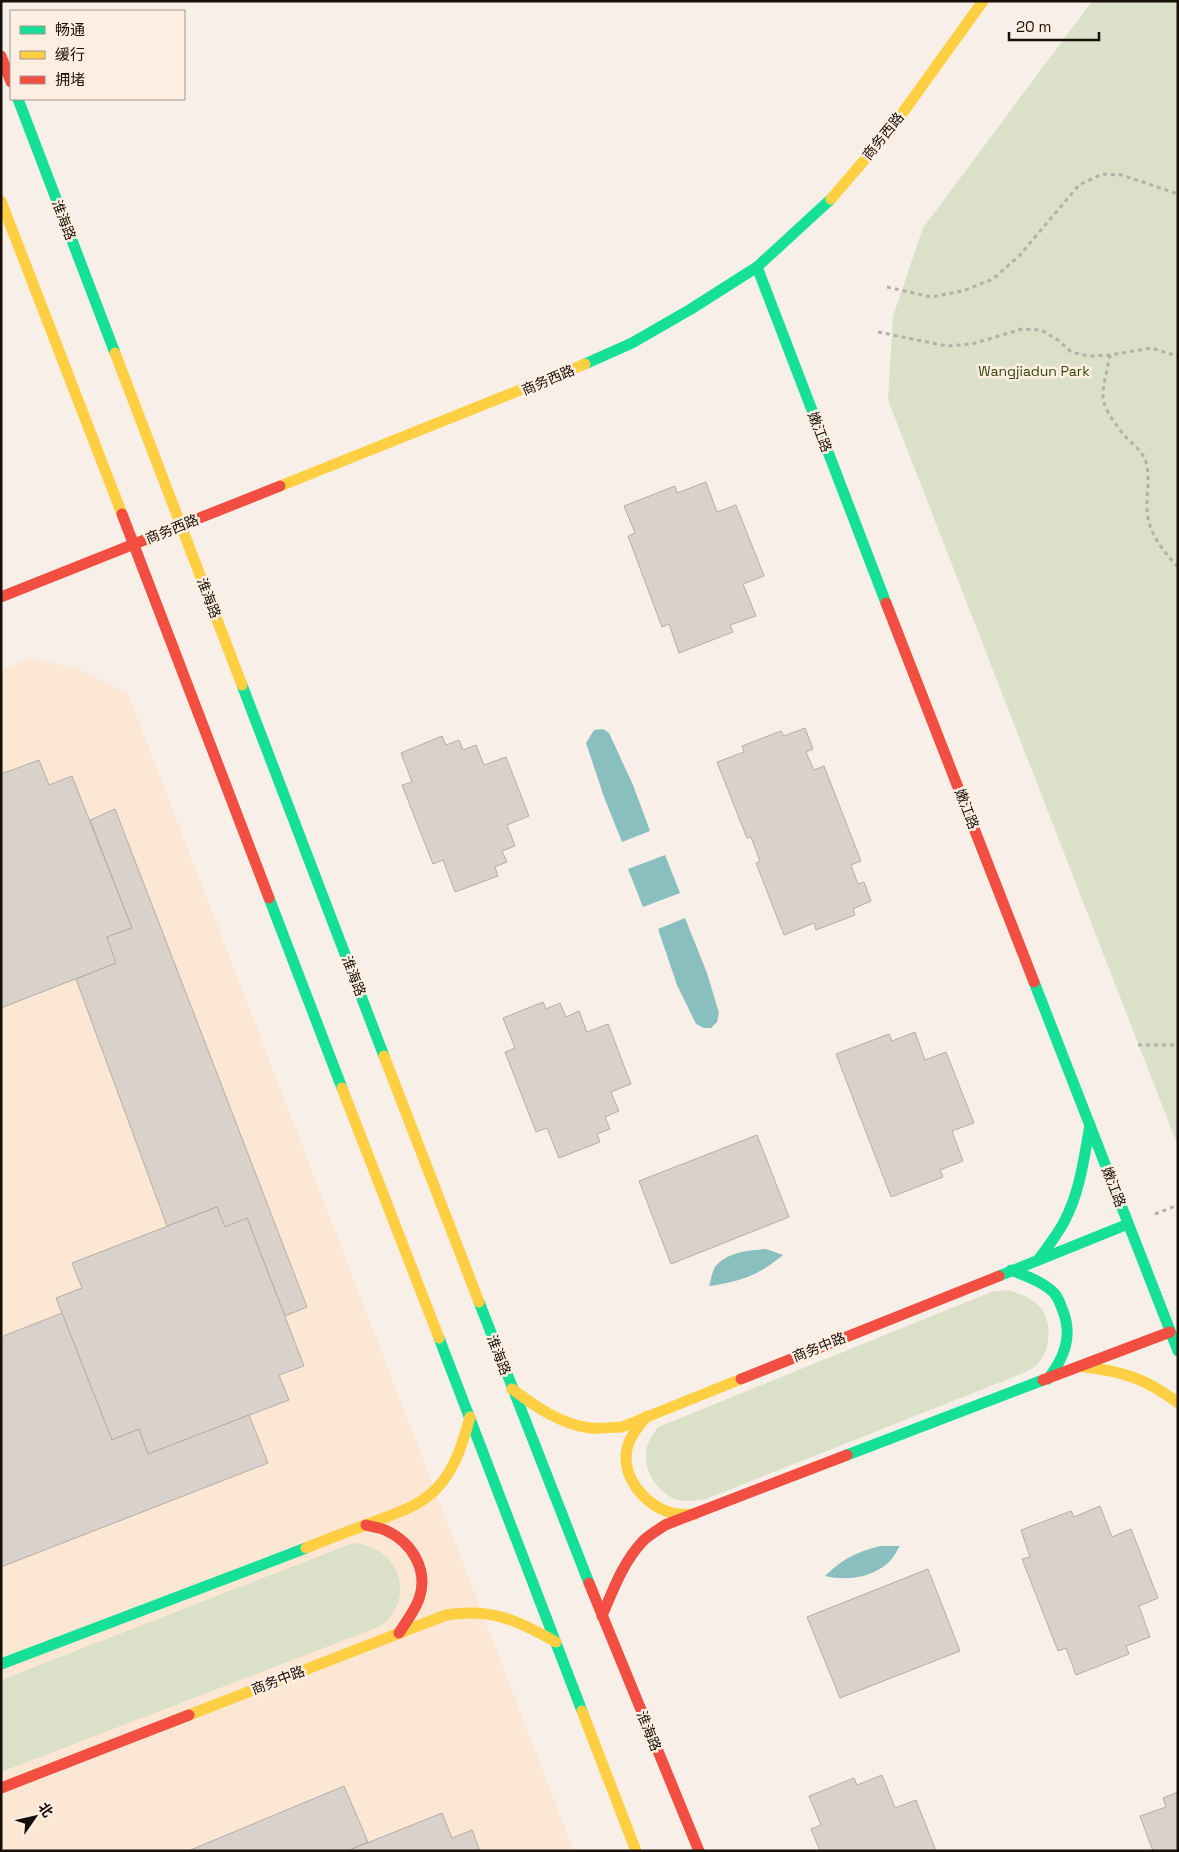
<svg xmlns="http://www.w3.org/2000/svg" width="1179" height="1852" viewBox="0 0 1179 1852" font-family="'Space Grotesk','Noto Sans SC',sans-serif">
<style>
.built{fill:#fbe7d4}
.green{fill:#dbe0c9}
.water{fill:#8abfbf}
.building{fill:#dad2ca;stroke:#b5ada6}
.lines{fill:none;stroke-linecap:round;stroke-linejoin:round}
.path{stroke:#b4b0ab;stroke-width:3;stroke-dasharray:4 4;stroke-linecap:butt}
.fast{stroke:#16e098;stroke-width:11}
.slow{stroke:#ffcf43;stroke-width:11}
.jam{stroke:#f24e42;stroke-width:11}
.labels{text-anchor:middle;stroke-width:5;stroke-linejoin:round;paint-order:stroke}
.street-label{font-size:14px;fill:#170f08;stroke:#feefe2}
.park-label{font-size:14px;fill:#32480d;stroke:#feefe2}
</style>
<rect width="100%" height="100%" fill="#f8f0e8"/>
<polygon class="built" points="30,658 79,669 128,693 574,1851 1,1851 1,670"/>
<g class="green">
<polygon points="1092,1 1178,1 1178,1146 888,400 893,316 923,228"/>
<path d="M1008 1290C1019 1294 1032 1297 1040 1307 1053 1322 1051 1352 1036 1366 1033 1368 1029 1370 1026 1372L706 1499C697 1500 687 1502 678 1500 659 1495 643 1471 646 1451 647 1442 653 1434 658 1427L991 1292Z"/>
<path d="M353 1543C398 1546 418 1596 381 1626L1 1772V1680Z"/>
</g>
<g class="water">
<polygon points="603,729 609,733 633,785 650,831 622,842 604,797 586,743 594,730"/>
<polygon points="665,855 680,893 643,907 628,869"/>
<polygon points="685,918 707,973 719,1013 717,1022 711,1028 704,1028 696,1024 677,985 658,929"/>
<path d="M766 1249 783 1255C759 1275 740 1282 709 1286 711 1280 712 1272 715 1267 726 1252 750 1250 766 1249Z"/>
<path d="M880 1546H900C896 1552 893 1559 888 1563 871 1578 847 1581 825 1576 844 1558 855 1553 880 1546Z"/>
</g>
<g class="building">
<polygon points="706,482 717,512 736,505 764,576 743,584 756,616 730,625 733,632 679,653 669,624 662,627 628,536 635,533 624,506 675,486 677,493"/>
<polygon points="805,728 813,749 806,752 814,770 824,766 861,861 851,865 858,884 864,882 871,901 853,909 855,915 816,930 814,923 784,935 756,863 760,861 751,837 747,838 717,762 744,752 742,746 781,731 784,736"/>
<polygon points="442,736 446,745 459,740 463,750 476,745 484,765 506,757 529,816 507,825 515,846 502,851 507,862 495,867 498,876 455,892 443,860 433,864 402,785 412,782 401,753"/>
<polygon points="39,760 49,785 72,776 132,928 107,937 116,963 1,1008 1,774"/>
<polygon points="115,809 307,1307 285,1316 247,1218 225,1227 217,1207 167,1226 76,979 116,963 107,937 132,928 90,820"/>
<polygon points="543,1002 546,1009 560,1003 566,1017 579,1011 587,1032 608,1024 631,1084 611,1092 619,1111 605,1117 610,1129 597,1134 600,1142 559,1158 547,1128 536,1132 505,1052 515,1048 503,1018"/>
<polygon points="915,1032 925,1060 946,1052 974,1123 952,1131 963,1161 940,1170 943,1177 891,1197 836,1054 889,1034 892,1041"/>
<polygon points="757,1135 789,1217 671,1264 639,1181"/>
<polygon points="217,1207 225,1227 247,1218 304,1366 279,1375 289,1400 148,1454 139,1429 112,1440 56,1298 82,1288 72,1263"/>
<polygon points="62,1313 112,1440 139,1429 148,1454 249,1415 268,1463 1,1567 1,1337"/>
<polygon points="1100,1506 1112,1537 1131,1529 1158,1598 1139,1606 1150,1637 1126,1646 1129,1654 1076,1675 1066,1648 1058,1651 1022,1559 1030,1557 1021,1530 1071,1511 1074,1517"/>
<polygon points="928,1569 960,1651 840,1698 807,1617"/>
<polygon points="882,1775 895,1808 916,1800 936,1851 820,1851 811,1829 821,1825 809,1796 854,1778 857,1785"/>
<polygon points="344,1786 368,1842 347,1851 188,1851"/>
<polygon points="1178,1792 1178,1851 1153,1851 1140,1816 1166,1807 1163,1798"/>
<polygon points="442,1813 452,1838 472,1830 480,1851 347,1851"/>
</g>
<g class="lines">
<g class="path">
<polyline points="887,287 931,297 963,291 993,279 1020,255 1079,185 1102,174 1122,175 1178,194"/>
<polyline points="878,332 947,346 972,344 1022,329 1041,330 1058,340 1071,352 1088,356 1110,355 1151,348 1178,356"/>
<path d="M1110 355C1108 368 1103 383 1103 396 1102 407 1118 428 1125 436 1133 445 1142 450 1146 462 1150 476 1147 490 1147 504 1146 530 1161 549 1178 567"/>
<polyline points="1138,1045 1178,1045"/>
<polyline points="1155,1214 1178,1205"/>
</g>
<g class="fast">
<polyline points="18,99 115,353"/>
<polyline points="757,267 886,603"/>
<polyline points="585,364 632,343 691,309 757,267 831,199"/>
<polyline points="242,685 384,1056"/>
<polyline points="269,898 342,1088"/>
<polyline points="1034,982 1178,1351"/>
<path d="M1038 1260C1047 1248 1057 1235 1064 1222 1080 1192 1084 1158 1090 1125"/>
<path d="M1011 1270C1026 1276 1044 1282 1055 1294 1059 1299 1061 1306 1063 1311 1073 1337 1064 1358 1048 1379"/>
<polyline points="999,1276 1128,1224"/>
<polyline points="479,1302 589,1583"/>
<polyline points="439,1338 582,1711"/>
<polyline points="847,1455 1043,1380"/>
<polyline points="1,1664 306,1548"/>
</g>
<g class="slow">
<polyline points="831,199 891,129 983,1"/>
<polyline points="1,201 122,514"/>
<polyline points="115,353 242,685"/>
<polyline points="280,486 585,364"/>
<polyline points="384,1056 479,1302"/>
<polyline points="342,1088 439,1338"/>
<path d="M1084 1367C1122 1371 1147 1379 1178 1403"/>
<path d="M512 1389C535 1406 561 1425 591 1428 601 1429 612 1427 622 1427L741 1379"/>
<path d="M647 1416C640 1425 631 1434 628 1445 619 1475 644 1505 672 1513 679 1515 687 1514 695 1514"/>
<path d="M306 1548C327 1539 349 1531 371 1523 395 1513 420 1507 438 1487 456 1467 463 1442 470 1417"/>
<polyline points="582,1711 636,1851"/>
<path d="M189 1715 446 1615C492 1608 517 1620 556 1642"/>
</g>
<g class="jam">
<polyline points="1,56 11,82"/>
<polyline points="122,514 269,898"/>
<polyline points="1,597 280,486"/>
<polyline points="886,603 1034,982"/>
<polyline points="741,1379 999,1276"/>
<polyline points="1043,1380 1170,1332"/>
<path d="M366 1525C372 1527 379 1527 385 1530 412 1542 429 1570 419 1599 414 1612 406 1622 399 1633"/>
<polyline points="589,1583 699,1851"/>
<path d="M602 1616C613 1590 623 1562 643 1541 649 1535 658 1530 665 1525L847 1455"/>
<polyline points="1,1788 189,1715"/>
</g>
</g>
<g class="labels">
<g class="street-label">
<text transform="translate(883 136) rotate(-51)" y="5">商务西路</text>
<text transform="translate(64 220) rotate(69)" y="5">淮海路</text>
<text transform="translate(548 380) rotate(-23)" y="5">商务西路</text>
<text transform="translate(820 432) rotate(69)" y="5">嫩江路</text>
<text transform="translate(172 529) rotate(-22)" y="5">商务西路</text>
<text transform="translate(209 598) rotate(69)" y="5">淮海路</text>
<text transform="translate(967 809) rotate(69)" y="5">嫩江路</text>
<text transform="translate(354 976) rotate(69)" y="5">淮海路</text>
<text transform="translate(1114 1187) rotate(69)" y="5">嫩江路</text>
<text transform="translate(819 1347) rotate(-22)" y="5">商务中路</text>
<text transform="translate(499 1355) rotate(69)" y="5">淮海路</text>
<text transform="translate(278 1680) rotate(-21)" y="5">商务中路</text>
<text transform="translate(649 1731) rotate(68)" y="5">淮海路</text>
</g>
<g class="park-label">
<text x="1034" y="376">Wangjiadun Park</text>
</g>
</g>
<rect width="1179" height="1852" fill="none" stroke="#170f08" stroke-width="5"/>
<rect x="10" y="10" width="175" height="90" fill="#feefe2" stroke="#a2958b"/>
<rect x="20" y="26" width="25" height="8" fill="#16e098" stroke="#a2958b"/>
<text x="55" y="35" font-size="15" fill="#170f08">畅通</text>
<rect x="20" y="51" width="25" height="8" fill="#ffcf43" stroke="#a2958b"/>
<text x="55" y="60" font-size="15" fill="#170f08">缓行</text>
<rect x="20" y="76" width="25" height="8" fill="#f24e42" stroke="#a2958b"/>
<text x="55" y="85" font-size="15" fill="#170f08">拥堵</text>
<g transform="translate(35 1817) rotate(56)" stroke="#feefe2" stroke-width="4" paint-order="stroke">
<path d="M0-4L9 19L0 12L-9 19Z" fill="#170f08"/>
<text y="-8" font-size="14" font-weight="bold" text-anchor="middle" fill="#170f08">北</text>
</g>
<path d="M1009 32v8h90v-8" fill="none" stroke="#170f08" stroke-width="2.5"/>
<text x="1016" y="32" font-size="15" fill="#170f08" stroke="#feefe2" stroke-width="4" paint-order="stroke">20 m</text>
</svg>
